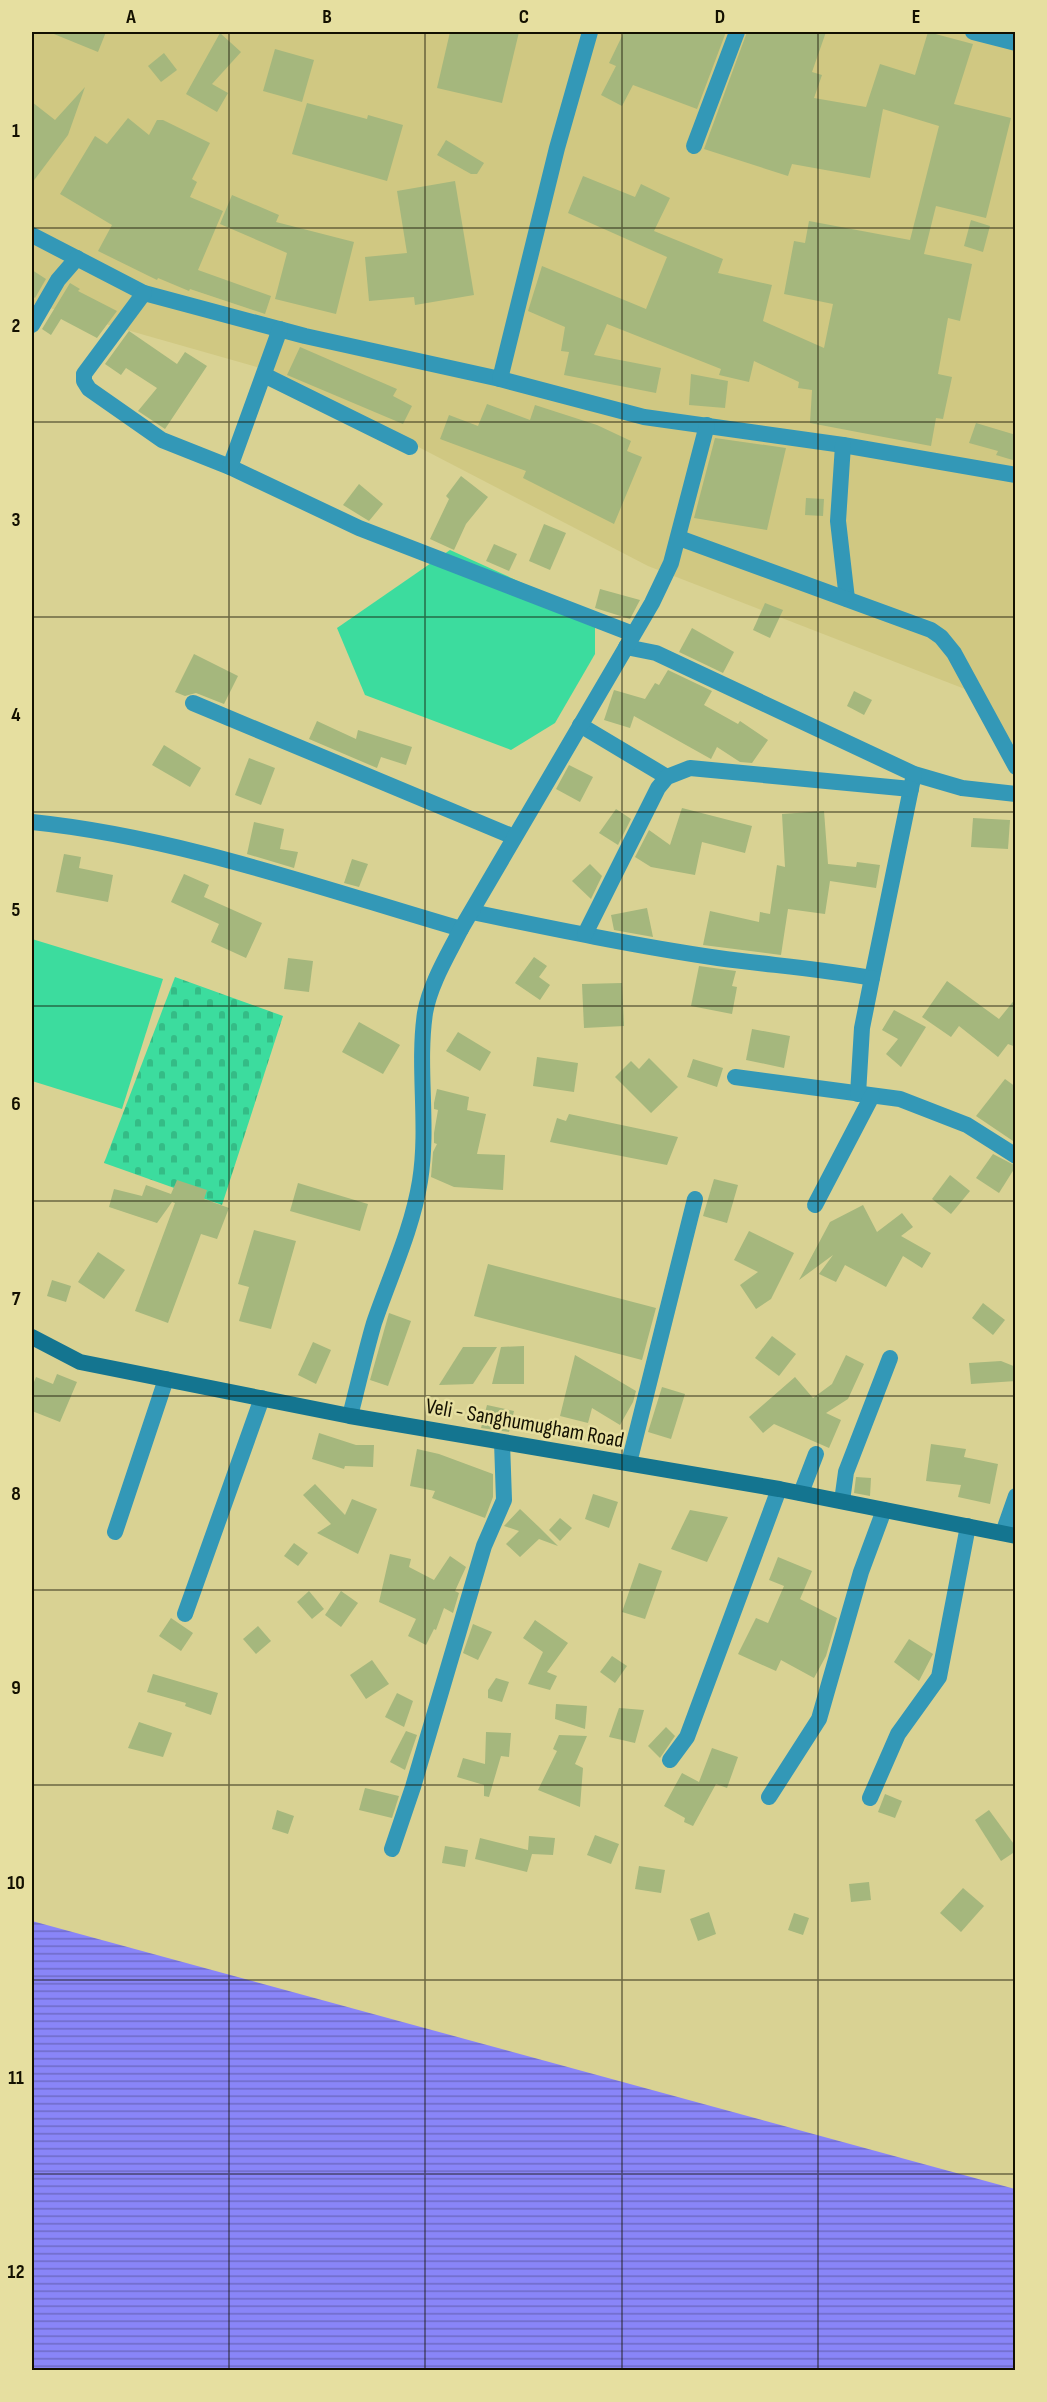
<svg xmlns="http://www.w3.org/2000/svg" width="1047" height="2402" viewBox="0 0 1047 2402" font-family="'Sofia Sans Condensed',sans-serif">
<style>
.built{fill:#d0c882}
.green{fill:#3cdc9e}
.cemetery{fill:url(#cemetery-stones)}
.water{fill:url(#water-rules)}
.building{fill:#a5b77d}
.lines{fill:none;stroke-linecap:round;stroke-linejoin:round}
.minor{stroke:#3398b7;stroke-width:16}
.secondary{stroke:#147590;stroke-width:16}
.grid{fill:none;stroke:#131000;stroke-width:1.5;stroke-opacity:0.55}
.labels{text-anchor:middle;stroke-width:5;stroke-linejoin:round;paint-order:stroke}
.street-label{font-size:22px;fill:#131000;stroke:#e6dfa0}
.neatline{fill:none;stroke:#131000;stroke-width:2}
.grid-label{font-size:20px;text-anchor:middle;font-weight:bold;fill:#131000}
</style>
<defs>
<pattern id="cemetery-stones" width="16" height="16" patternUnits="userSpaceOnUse" patternTransform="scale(1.5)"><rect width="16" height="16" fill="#3cdc9e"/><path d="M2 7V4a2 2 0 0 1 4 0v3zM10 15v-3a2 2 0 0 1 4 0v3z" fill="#34bc86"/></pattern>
<pattern id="water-rules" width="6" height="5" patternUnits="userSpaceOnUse" patternTransform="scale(1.5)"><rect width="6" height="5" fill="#8985f8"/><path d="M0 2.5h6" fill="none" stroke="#6f6bc6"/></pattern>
</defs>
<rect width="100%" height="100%" fill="#d9d293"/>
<polygon class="built" points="32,32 1015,32 1015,746 970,691 648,566 274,372 32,303"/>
<g class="green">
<polygon points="450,550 595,616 595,654 555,723 511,750 365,695 337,628"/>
<polygon points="32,939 163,979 122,1109 32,1081"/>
</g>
<polygon class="cemetery" points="175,977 283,1016 222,1205 104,1163"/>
<polygon class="water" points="32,1921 1015,2189 1015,2370 32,2370"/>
<g class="building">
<polygon points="49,32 106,32 98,52"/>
<polygon points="450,32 519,32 502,103 437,88"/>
<polygon points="624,32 726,32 697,109 633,85 622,106 601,95 616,66 609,63"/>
<polygon points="747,32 826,32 812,72 822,75 814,98 866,107 880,64 915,75 928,32 973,44 954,104 1011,118 986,218 936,206 924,254 972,264 960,321 948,318 938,374 952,377 943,419 936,418 931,446 810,423 812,390 798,388 799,382 754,361 749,382 719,375 721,369 607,324 594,355 661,368 656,393 564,375 569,352 561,351 565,327 528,311 542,266 646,309 667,257 568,213 583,176 635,197 641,184 670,198 654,231 723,259 718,273 772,285 763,321 824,348 833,304 784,294 794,241 805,243 809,221 910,240 939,126 883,109 870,178 792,164 788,176 704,149"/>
<polygon points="220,33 241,52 212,84 228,93 217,112 186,94"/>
<polygon points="275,49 314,60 302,102 263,91"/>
<polygon points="164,53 177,70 161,82 148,66"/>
<polygon points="85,87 68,135 32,183 32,102 55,120"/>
<polygon points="307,103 367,119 368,115 403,125 387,181 292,154"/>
<polygon points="128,118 149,135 157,120 163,120 210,143 192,179 197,182 190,197 223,211 198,270 271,296 265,314 190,289 189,291 158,278 157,280 98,251 112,225 60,194 95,136 107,144"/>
<polygon points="446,140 484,163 477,174 471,174 437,155"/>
<polygon points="455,181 474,295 415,305 414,297 369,301 365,257 407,253 397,191"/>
<polygon points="232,195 279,215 276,222 354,242 336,314 275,299 287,253 220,224"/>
<polygon points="971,220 990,226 983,252 964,246"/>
<polygon points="32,270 46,279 35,298 32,296"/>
<polygon points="70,283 80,289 78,291 117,311 97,338 61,319 51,335 42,329"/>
<polygon points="129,331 177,364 185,352 207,366 165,429 138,411 157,388 126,368 121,375 105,364"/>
<polygon points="300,347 397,389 393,396 412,406 403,424 287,375"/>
<polygon points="691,374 728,381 725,408 689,405"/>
<polygon points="487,404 530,420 535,405 597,425 631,441 627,451 642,457 614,524 523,478 526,471 440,439 449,415 478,426"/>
<polygon points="976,423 1016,435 1016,461 996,455 998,451 969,443"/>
<polygon points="715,438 786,448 767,530 694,518"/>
<polygon points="461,476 488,497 466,524 454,550 430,539 449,499 446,496"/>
<polygon points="359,484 383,504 369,521 343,505"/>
<polygon points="806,498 824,499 823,516 805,515"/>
<polygon points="544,524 566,533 550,570 529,561"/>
<polygon points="494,544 517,554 509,571 486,561"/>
<polygon points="600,589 640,600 630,619 595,608"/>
<polygon points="765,603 783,610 770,638 753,630"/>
<polygon points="692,628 734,652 723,673 679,652"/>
<polygon points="194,654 238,676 224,704 196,693 185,696 175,692"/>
<polygon points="668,670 712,691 704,705 738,724 740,721 768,740 752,763 740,762 717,747 711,759 634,716 630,728 604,720 614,690 645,699 655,683 659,685"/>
<polygon points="854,691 872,700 864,715 847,706"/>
<polygon points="317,721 356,739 358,730 412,747 406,765 381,757 377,768 309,739"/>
<polygon points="164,745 201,768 190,787 152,765"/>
<polygon points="249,758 275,768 261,805 235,795"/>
<polygon points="569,765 593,777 580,802 556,789"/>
<polygon points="682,808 752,826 745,853 702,842 695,875 651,867 635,857 649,830 670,845"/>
<polygon points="616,809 631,819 618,845 599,833"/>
<polygon points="824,811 828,864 856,867 857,862 880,865 876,888 830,881 825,914 788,909 781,955 703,945 710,911 759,922 760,912 770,914 777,865 785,867 782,814"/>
<polygon points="973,818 1010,820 1008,849 971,847"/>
<polygon points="254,822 284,829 280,849 298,852 294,868 247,854"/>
<polygon points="64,854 81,857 79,868 113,875 108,902 56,892"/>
<polygon points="352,859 368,864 359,887 344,883"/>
<polygon points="590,864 602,876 591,899 572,881"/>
<polygon points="184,874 209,885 204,897 262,923 246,958 211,942 219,924 171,902"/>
<polygon points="647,908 653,937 614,930 611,915"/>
<polygon points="534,957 547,966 539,977 550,985 540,1000 515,983"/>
<polygon points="288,958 313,961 309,992 284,989"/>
<polygon points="699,966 736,971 732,986 737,987 732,1014 691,1006"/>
<polygon points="947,981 999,1019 1016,998 1016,1047 1008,1044 998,1057 959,1026 951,1037 922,1017"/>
<polygon points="622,983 624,1026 584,1028 582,984"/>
<polygon points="894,1010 926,1027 901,1067 886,1054 898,1039 882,1030"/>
<polygon points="359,1022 400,1045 383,1074 342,1052"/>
<polygon points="752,1029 790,1036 784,1068 746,1060"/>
<polygon points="458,1032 491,1052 480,1071 446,1051"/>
<polygon points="537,1057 578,1063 574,1092 533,1086"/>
<polygon points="649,1058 678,1087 651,1113 615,1077 631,1061 639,1069"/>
<polygon points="693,1059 723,1068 717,1087 687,1077"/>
<polygon points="1005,1079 1016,1087 1016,1143 976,1116"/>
<polygon points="437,1089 469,1097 467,1110 486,1114 477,1154 505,1155 503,1190 454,1187 431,1177 433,1152 437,1144 434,1143 434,1133 438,1110 434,1109 434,1103"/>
<polygon points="569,1114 631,1127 678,1137 667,1165 550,1142 557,1118 566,1121"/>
<polygon points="993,1154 1016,1166 999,1193 976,1178"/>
<polygon points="950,1175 970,1191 951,1214 932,1199"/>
<polygon points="714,1179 738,1185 727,1223 703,1216"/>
<polygon points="177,1180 207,1190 204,1199 229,1208 217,1239 201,1234 168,1323 135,1311 175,1203 172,1202 157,1223 109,1207 114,1189 142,1196 146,1185 171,1194"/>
<polygon points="298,1183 368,1204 360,1231 290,1211"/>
<polygon points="863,1205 877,1232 902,1213 913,1227 901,1236 931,1253 922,1268 903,1256 886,1287 845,1265 836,1282 819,1274 833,1255 799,1280 830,1222"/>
<polygon points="254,1230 296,1241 271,1329 239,1321 249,1287 238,1284"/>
<polygon points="749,1231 794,1253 771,1299 756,1309 740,1285 758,1272 734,1260"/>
<polygon points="98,1252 125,1270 104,1299 78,1282"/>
<polygon points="488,1264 656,1308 642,1360 474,1316"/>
<polygon points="52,1280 71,1286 66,1302 47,1296"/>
<polygon points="983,1303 1005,1320 993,1335 972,1318"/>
<polygon points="389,1313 411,1321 388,1386 370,1380"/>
<polygon points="772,1336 796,1354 779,1376 755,1358"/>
<polygon points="313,1342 331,1350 316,1384 298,1375"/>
<polygon points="524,1346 524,1384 492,1384 501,1347"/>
<polygon points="463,1347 497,1347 473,1384 439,1385"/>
<polygon points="575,1355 636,1391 633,1402 620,1425 592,1408 588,1423 560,1416"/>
<polygon points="846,1355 864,1364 848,1399 826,1413 841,1420 829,1448 774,1424 763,1433 749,1417 795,1377 813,1398 832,1384"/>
<polygon points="1001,1361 1016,1367 1016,1381 971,1384 969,1363"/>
<polygon points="57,1374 77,1382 60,1422 32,1411 32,1387 36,1377 53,1384"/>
<polygon points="662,1387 685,1394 671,1439 648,1432"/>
<polygon points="487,1405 514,1411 509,1432 481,1428"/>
<polygon points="319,1433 356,1445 374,1445 373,1467 345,1466 344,1469 312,1459"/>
<polygon points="931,1444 966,1449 964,1457 998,1464 990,1504 958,1497 961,1485 926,1481"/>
<polygon points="417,1449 439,1454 493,1474 493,1497 485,1518 432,1498 435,1491 410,1486"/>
<polygon points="856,1477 871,1478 870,1496 854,1493"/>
<polygon points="315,1484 345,1515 352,1499 377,1509 358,1554 317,1533 331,1524 303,1495"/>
<polygon points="593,1494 618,1502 609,1528 585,1519"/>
<polygon points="520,1509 540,1528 558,1546 539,1539 520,1557 506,1544 519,1531 504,1526"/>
<polygon points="690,1510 728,1517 707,1562 671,1549"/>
<polygon points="560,1518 572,1528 560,1541 549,1530"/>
<polygon points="294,1543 308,1553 298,1566 284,1556"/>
<polygon points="390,1554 411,1559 409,1567 434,1580 450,1556 466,1567 455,1591 459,1593 453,1613 444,1608 436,1630 434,1629 426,1645 408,1636 416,1619 379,1602"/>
<polygon points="778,1557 812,1571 800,1599 837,1618 826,1656 814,1678 781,1660 776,1671 738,1654 756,1618 768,1623 784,1586 769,1580"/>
<polygon points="639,1563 662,1571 645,1619 622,1612"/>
<polygon points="309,1591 324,1609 312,1619 297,1602"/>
<polygon points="341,1591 358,1603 341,1627 325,1615"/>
<polygon points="171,1618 193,1633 181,1651 159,1636"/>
<polygon points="535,1620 568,1643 547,1672 557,1676 550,1690 528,1684 543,1652 523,1638"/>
<polygon points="473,1624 492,1632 478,1660 463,1653"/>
<polygon points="258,1626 271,1641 256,1654 243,1639"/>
<polygon points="909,1639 933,1654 919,1681 894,1662"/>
<polygon points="612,1656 627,1666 615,1683 600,1672"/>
<polygon points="372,1660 389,1684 366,1699 350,1675"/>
<polygon points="153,1674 218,1693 211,1715 185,1706 186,1703 147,1692"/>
<polygon points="496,1678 509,1682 502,1702 488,1698 488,1690"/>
<polygon points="397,1693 413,1701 404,1727 385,1717"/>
<polygon points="556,1704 587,1706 585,1729 555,1719"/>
<polygon points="619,1708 644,1710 635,1743 609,1737"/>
<polygon points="139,1722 172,1733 163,1757 128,1748"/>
<polygon points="666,1727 675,1736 660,1758 648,1746"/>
<polygon points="406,1731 417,1735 405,1770 390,1762"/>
<polygon points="486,1732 511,1733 509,1757 501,1756 489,1797 484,1796 484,1785 457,1777 463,1758 485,1764"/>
<polygon points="559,1735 587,1736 575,1764 583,1768 580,1807 538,1790 557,1751 553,1749"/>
<polygon points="712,1748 738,1757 727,1788 716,1784 693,1826 684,1822 685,1818 664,1806 682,1773 699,1782"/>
<polygon points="365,1788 399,1796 392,1818 359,1810"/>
<polygon points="885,1794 902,1801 895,1818 878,1812"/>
<polygon points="277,1810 294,1816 288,1834 272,1829"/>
<polygon points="989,1810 1016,1847 1016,1851 1001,1861 975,1820"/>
<polygon points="595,1835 619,1844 611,1864 587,1855"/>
<polygon points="529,1836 555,1838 553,1855 532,1854 527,1872 475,1859 480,1838 528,1850"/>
<polygon points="445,1846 468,1850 465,1867 442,1863"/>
<polygon points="639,1866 665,1870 661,1893 635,1889"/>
<polygon points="869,1882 871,1900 851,1902 849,1884"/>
<polygon points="963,1888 984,1906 961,1932 940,1913"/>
<polygon points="709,1912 716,1934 698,1941 690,1919"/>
<polygon points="794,1913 809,1918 803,1935 788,1930"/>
</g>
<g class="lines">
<g class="minor">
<polyline points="973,32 1016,43"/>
<polyline points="694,146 737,32"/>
<polyline points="32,235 144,293 305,336 500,379 644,417 843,445 1016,475"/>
<polyline points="144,293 84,374 84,381 89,389 162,440 230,467 359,528 633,634"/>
<polyline points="32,325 58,280 77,258"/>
<polyline points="264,375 410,447"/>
<polyline points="500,379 557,148 590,32"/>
<polyline points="843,445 838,521 847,599"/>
<polyline points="230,467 280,329"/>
<polyline points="679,538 931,630 941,637 954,653 1016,767"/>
<polyline points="626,647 656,653 914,774 962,788 1016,794"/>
<polyline points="193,703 514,837"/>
<polyline points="580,725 667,777"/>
<path d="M32 822C178 837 320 888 461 929"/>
<path d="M472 912C554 929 636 946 718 958 770 965 821 969 872 978L914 774"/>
<polyline points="585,934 658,788 667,777 690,768 911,789"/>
<polyline points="735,1077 900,1099 967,1125 1016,1156"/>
<polyline points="858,1094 862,1028 872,978"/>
<polyline points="815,1205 872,1096"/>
<path d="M350 1416C358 1385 365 1354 374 1323 390 1276 412 1230 420 1181 429 1125 417 1068 425 1013 430 984 448 955 461 929L652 603 671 563 707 425"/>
<polyline points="629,1463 695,1199"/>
<polyline points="801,1493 816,1454"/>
<polyline points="842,1501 846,1472 890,1358"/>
<polyline points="115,1532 166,1379"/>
<polyline points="1003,1533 1016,1496"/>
<polyline points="185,1614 262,1398"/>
<polyline points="670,1760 687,1737 779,1489"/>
<polyline points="769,1797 819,1719 861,1572 884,1510"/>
<polyline points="870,1798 898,1734 939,1677 968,1526"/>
<polyline points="392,1849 413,1787 484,1546 504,1500 502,1442"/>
</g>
<polyline class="secondary" points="32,1337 80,1362 350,1416 779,1489 1016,1536"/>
</g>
<path class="grid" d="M229 32V2370M425 32V2370M622 32V2370M818 32V2370M32 228H1016M32 422H1016M32 617H1016M32 812H1016M32 1006H1016M32 1201H1016M32 1396H1016M32 1590H1016M32 1785H1016M32 1980H1016M32 2174H1016"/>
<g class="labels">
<g class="street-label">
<text transform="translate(525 1422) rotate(10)" y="8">Veli - Sanghumugham Road</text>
</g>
</g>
<rect width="1047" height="2402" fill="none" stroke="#e6dfa0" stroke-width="66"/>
<rect x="33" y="33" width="981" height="2336" class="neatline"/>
<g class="grid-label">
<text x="131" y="23">A</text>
<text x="327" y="23">B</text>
<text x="524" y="23">C</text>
<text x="720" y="23">D</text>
<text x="916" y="23">E</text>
<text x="16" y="137">1</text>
<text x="16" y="332">2</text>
<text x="16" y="526">3</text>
<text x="16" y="721">4</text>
<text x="16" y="916">5</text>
<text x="16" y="1110">6</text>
<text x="16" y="1305">7</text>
<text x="16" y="1500">8</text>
<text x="16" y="1694">9</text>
<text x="16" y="1889">10</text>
<text x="16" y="2084">11</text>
<text x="16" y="2278">12</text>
</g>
</svg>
